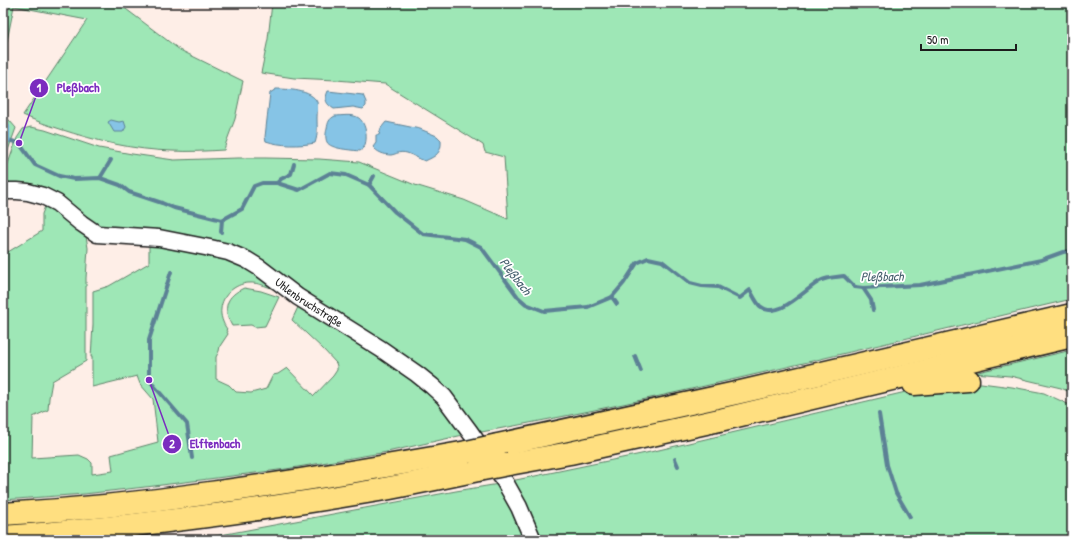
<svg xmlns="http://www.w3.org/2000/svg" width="1075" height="543" viewBox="0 0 1075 543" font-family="'Patrick Hand',sans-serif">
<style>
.green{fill:#9ee7b6;stroke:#5d8269}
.water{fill:#86c4e6;stroke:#5c8195}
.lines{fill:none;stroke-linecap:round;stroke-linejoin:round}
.stream{stroke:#5c8195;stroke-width:4}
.canal{stroke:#86c4e6;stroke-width:13}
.minor-casing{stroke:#1c1c1c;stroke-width:19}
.highway-casing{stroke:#1c1c1c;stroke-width:25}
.minor{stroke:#fff;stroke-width:16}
.highway{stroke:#ffdf80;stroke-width:22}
.highway-bridge-casing{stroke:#1c1c1c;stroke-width:25;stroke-linecap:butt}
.highway-bridge{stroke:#ffdf80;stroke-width:22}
.labels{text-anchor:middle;stroke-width:3.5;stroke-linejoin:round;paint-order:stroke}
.street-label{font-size:12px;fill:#1c1c1c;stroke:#fff}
.water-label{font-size:13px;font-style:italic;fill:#465f6d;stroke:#fff}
.leader{fill:none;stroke:#7b2cbf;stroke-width:1.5}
.callout-dot{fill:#7b2cbf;stroke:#fff;stroke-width:1.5}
.mark-label{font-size:12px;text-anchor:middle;font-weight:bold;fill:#fff}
.callout-label{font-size:13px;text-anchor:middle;font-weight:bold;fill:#7b2cbf;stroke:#fff;stroke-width:3.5;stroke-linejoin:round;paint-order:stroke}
</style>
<rect width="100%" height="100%" fill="#feeee7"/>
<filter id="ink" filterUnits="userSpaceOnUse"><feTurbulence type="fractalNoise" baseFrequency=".025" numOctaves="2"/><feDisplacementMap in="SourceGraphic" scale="8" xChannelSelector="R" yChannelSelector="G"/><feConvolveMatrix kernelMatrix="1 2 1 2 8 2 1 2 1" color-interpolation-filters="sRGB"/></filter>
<g filter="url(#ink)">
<g class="green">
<path d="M3 3H118L180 50 243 81 235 119 226 143 224 150C207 151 189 152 172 151 134 150 96 141 60 129 48 125 35 121 23 115L87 20 14 6 7 41 3 39Z"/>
<path d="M272 3H1072V299C874 345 677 397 476 433L471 421 265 268 111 231 3 187V178L17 138 23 129 31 127 45 130 99 148 132 154 174 160 238 158H265L319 159 359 162 415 185 464 200 508 219 504 157 485 152 483 145 385 84 336 80 294 78 261 73 268 39Z"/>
<polygon points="3,113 16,128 3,164"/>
<path d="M47 201 86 236 88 248 86 278V361L52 381 49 398 48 410 33 417 32 458 79 455 88 459 92 463V474L113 471 111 455 158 442 153 399 140 384 137 376 92 387V357H91L93 325V291L109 286 149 263V240L230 256 281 292C270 288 259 282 248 283 235 284 222 295 221 309 220 315 223 324 227 329L226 330 228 334 220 346 219 351 216 357V379L229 385 236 392 251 393 266 389 273 375 278 374 287 368 314 396 333 376 337 370V366L336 363 323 349 292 320 299 305 434 391 463 435 387 452 286 469 154 486 84 494 3 500V242L8 252 42 231V214Z"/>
<path d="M244 288 261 291 279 297 265 326 255 327 251 325 232 326C222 308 226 296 244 288Z"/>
<polygon points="1072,350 1072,393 1061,388 1010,376 974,373"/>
<polygon points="981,383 1012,387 1044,393 1072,406 1072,540 537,540 511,481 646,453 927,387"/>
<polygon points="499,484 527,540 188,540 210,537 456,491"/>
</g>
<g class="water">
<path d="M276 89C287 89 312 90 317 102 318 106 317 113 317 118 317 126 318 135 315 143 300 146 280 146 266 141L265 137 270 93Z"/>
<path d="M328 91 363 95 366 102V106L363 109 353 107 334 109C326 104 324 100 328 91Z"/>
<path d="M335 116C341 116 351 114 357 117 367 121 370 146 360 151 352 150 330 149 327 142 325 138 326 132 327 129 328 122 329 119 335 116Z"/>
<polygon points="111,120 119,122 124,121 126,127 123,132 114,132 108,122"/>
<path d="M386 122 420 129 437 136 441 140C442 153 436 156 425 161 419 159 413 155 407 153 399 151 397 154 391 155 384 155 377 152 373 147L376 143V135H379L381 128Z"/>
</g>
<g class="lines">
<g class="stream">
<path d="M3 140 4 139 19 143 35 165 59 176 74 179 100 178 120 185 129 192 162 203 174 208 222 220 242 209 254 186 262 183H277L299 190 330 173 346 175 369 185 395 212 423 234 465 239 481 247 518 297 526 304 544 311 588 307 612 297 624 283 637 263 648 258 662 261 690 283 702 286 718 287 740 298 750 290C753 295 756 302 760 306 779 322 806 287 822 280 828 277 837 277 844 276L855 287 863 288 920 285 1041 260 1063 252 1072 251"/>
<polyline points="100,178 111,160"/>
<polyline points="277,183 281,179 291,174 294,164"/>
<polyline points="369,185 374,176"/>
<polyline points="221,232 222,220"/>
<polyline points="171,272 149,340 149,380 187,424 192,458"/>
<polyline points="863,288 871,300 873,310"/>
<polyline points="612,297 617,304"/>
<polyline points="635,356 641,371"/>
<polyline points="879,414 887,465 896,493 910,517"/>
<polyline points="675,459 678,466"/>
</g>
<polyline class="canal" points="3,127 4,128 4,139"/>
<defs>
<g id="minor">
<path id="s1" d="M3 193 5 191H17L28 192 43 196 57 203 81 223 97 234 159 238 210 248 228 252 247 260 260 268 298 297 381 349 417 374 432 386 444 397 470 432 505 482 519 507 533 540"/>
</g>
<g id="highway">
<polyline points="914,384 968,380"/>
<polyline points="498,445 736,393 1072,315"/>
<polyline points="509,464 570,453 724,419 1072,336"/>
<path d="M3 514C72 510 142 503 210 493 296 482 382 467 467 452"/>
<path d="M3 537C129 528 255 511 379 490 412 484 445 477 478 470"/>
</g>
</defs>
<use href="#minor" class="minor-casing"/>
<use href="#highway" class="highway-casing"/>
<use href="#minor" class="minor"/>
<use href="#highway" class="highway"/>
<defs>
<g id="highway-bridge">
<polyline points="467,452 498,445"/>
<polyline points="478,470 509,464"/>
</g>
</defs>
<use href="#highway-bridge" class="highway-bridge-casing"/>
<use href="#highway-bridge" class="highway-bridge"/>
</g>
</g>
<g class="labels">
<g class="street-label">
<text dy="4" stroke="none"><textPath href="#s1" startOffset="336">Uhlenbruchstraße</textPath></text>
</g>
<g class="water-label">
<text transform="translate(516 276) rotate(52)" y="5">Pleßbach</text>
<text transform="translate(882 276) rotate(-1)" y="5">Pleßbach</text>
</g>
</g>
<path class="leader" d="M19 143L39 88M149 380L172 444"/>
<g class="callout-dot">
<circle cx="19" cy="143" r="4"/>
<circle cx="149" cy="380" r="4"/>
<circle cx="39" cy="88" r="10"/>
<circle cx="172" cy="444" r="10"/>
</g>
<g class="mark-label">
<text x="39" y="92">1</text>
<text x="172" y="448">2</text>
</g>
<g class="callout-label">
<text x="78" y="92">Pleßbach</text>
<text x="215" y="448">Elftenbach</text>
</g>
<rect width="1075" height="543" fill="none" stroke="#fff" stroke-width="16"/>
<rect x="8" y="8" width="1059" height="527" fill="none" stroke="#1c1c1c" stroke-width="1.5" filter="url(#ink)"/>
<path d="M921 44v6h95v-6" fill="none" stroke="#1c1c1c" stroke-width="2"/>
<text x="927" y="44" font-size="12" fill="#1c1c1c" stroke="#ffffff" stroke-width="3" paint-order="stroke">50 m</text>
</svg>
